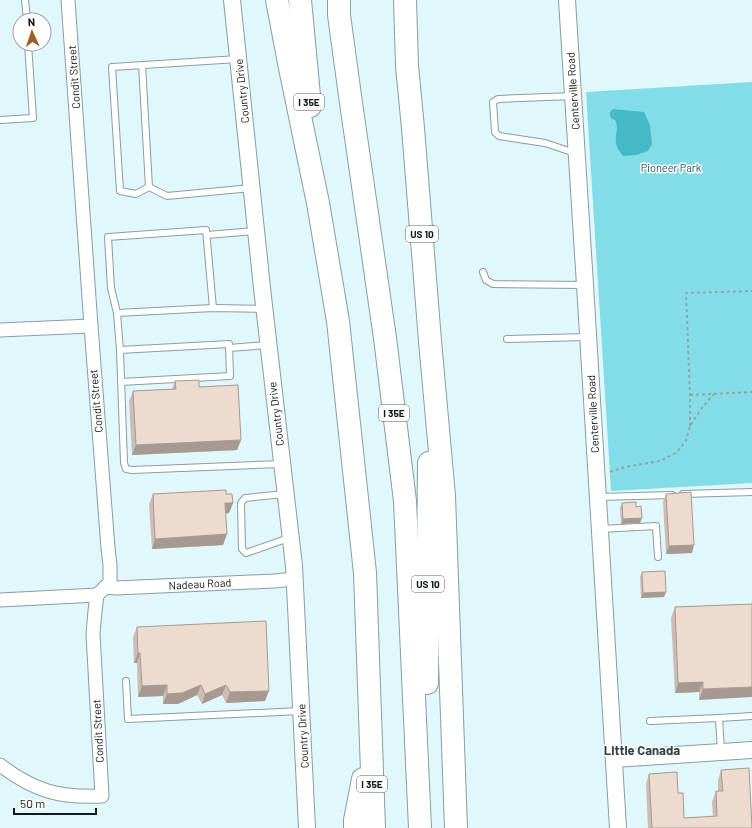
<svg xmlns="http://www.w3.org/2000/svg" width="752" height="828" viewBox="0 0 752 828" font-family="Barlow,sans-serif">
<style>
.green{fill:#83dde8}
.water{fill:#46b9c6}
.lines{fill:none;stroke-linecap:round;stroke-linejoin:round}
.service-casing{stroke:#889ea1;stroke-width:8}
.minor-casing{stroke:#889ea1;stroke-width:15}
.tertiary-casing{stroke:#889ea1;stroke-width:18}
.motorway-casing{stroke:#889ea1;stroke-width:24}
.path{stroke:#92a4a7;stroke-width:2;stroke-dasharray:3 3;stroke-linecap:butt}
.service{stroke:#fff;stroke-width:6}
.minor{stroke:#fff;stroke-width:13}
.tertiary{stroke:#fff;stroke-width:16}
.motorway{stroke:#fff;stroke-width:22}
.wall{fill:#ccbcb3}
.shaded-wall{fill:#a69992}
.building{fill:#eddbd0;stroke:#a69992}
.labels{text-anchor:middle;stroke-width:3;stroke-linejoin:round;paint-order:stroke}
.shield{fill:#fff;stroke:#585d5e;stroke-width:1}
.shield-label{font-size:10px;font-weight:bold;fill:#101819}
.street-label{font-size:11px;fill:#101819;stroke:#fff}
.park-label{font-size:11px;fill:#24555b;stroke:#fff}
.quarter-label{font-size:13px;font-weight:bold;fill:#2f4346;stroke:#fff}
</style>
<rect width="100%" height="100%" fill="#e0f8fb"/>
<polygon class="green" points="752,82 752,483 611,491 586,92"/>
<path class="water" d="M613 109 644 112 650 125 652 144 648 151 636 155 623 156C620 152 616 147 616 142 615 134 619 128 615 120L612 119 610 116V112Z"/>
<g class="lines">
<defs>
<g id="service">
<polyline points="25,0 27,20"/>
<polyline points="142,65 149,187 136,194 120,191 112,67 238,59"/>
<polyline points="573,96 498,99 493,102 495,132 499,136 545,143 575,153"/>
<polyline points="0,120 33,118 28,44"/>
<polyline points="149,187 167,196 251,188"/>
<polyline points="207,235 255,231"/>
<polyline points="483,272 486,280 493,284 584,285"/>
<polyline points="117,313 111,288 108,237 206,230 213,308"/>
<polyline points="507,339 587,337"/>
<polyline points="229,348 267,345"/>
<polyline points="120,350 117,313 213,308 264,309"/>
<polyline points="121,382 230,376 229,344 120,350 124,463 126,469 132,470 281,464"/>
<polyline points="285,494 245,498 241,503 242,549 246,553 289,538"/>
<polyline points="683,494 752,492"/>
<polyline points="599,497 672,495"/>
<polyline points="601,529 656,526 658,557"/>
<polyline points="126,681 128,719 300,711"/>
<polyline points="719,718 752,716"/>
<polyline points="650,721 719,718 721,751"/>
</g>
<g id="minor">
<polyline points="0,330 91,326"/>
<polyline points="105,587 116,588 274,581 294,579"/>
<polyline points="0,600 97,595"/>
<path d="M0 765C34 791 59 798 102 796L93 634 95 611 97 595 110 583V565L108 548 91 326 68 0"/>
</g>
<g id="tertiary">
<polyline points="232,0 262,288 294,566 307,828"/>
<polyline points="567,0 585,285 618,828"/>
<polyline points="614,759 752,750"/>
</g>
<g id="motorway">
<polyline points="277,0 290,68 318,203 338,321 365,573 374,828"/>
<polyline points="300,0 310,106"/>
<polyline points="339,0 339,15 351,103 385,338 405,501 420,828"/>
<polyline points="405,0 407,66 413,128 430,341 444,496 456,828"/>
<polyline points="427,683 429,463"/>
<polyline points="355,828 355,820 363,779"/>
</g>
</defs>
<use href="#service" class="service-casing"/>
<use href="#minor" class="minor-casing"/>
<use href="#tertiary" class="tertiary-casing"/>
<use href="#motorway" class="motorway-casing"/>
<g class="path">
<polyline points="690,395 752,392"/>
<polyline points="690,426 690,395 686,293 752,291"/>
<polyline points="610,472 625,467 660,461 676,453 686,441 690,426 701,409 714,394"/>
</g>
<use href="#service" class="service"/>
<use href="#minor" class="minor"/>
<use href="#tertiary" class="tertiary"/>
<use href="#motorway" class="motorway"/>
</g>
<g class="wall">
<polygon points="175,381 199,387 241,440 237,450 132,455 129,401 133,391 172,389"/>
<polygon points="153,494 226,494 233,503 229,513 226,514 223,545 152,549 149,504"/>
<polygon points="666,494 692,553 666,554 663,502"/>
<polygon points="622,503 636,507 640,523 621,524 620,508"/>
<polygon points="642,572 666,592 664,597 641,598 640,577"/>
<polygon points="752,604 699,700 699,692 675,693 671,618 675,607"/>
<polygon points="137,627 265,701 226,703 222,695 202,704 197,695 178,704 163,704 163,696 138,697 137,663 134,663 133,637"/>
<polygon points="721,770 752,828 648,828 646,784 649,774 678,793 684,818 713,817 712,802 716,791 718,791 718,780"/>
</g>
<g class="shaded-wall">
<polygon points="241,440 237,450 132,455 136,445"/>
<polygon points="225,503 233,503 229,513 221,514"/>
<polygon points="642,518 640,523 621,524 623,519"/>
<polygon points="227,534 223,545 152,549 155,539"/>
<polygon points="694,545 692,553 666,554 669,546"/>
<polygon points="666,592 664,597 641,598 643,593"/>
<polygon points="138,653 140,653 137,663 134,663"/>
<polygon points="703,682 699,692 675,693 678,683"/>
<polygon points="167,685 163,696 138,697 142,686"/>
<polygon points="201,685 197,695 178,704 163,704 167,694"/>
<polygon points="226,685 222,695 202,704 205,694"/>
<polygon points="752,687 752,697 699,700 703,689"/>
<polygon points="269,691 265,701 226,703 230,692"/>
</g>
<g class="building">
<polygon points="199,380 199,387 238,385 241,440 136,445 133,391 176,389 175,381"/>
<polygon points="226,490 226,494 232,494 233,503 225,503 227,534 155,539 153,494"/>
<polygon points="691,492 694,545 669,546 666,494"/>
<polygon points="636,502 636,507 641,506 642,518 623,519 622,503"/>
<polygon points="665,571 666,592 643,593 642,572"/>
<polygon points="752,604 752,687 703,689 703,682 678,683 675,607"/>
<polygon points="266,621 269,691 230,692 226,685 205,694 201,685 182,693 167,694 167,685 142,686 140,653 138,653 137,627"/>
<polygon points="749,768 752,828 652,828 649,774 677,772 678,793 683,793 684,818 717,816 716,791 723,791 721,770"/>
</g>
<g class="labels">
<g class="shield">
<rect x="294" y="94" width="30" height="16" rx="3"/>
<rect x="406" y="226" width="32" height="16" rx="3"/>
<rect x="379" y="405" width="30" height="16" rx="3"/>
<rect x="412" y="576" width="32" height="16" rx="3"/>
<rect x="357" y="776" width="30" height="16" rx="3"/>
</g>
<g class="shield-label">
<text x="309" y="106">I 35E</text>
<text x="422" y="238">US 10</text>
<text x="394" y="417">I 35E</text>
<text x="428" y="588">US 10</text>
<text x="372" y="788">I 35E</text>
</g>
<g class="street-label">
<text transform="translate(74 77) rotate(-94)" y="4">Condit Street</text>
<text transform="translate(242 91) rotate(-96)" y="4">Country Drive</text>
<text transform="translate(573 91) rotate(-94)" y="4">Centerville Road</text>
<text transform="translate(96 401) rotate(-95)" y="4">Condit Street</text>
<text transform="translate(276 414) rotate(-97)" y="4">Country Drive</text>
<text transform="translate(593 414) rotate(-93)" y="4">Centerville Road</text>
<text transform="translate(200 584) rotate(-3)" y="4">Nadeau Road</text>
<text transform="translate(98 731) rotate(-93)" y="4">Condit Street</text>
<text transform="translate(303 736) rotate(-93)" y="4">Country Drive</text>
</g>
<g class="park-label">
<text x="671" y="172">Pioneer Park</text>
</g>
<g class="quarter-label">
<text x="642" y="755">Little Canada</text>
</g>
</g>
<g transform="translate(32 32) rotate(357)"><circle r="19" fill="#ffffff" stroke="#9fa3a3"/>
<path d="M0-3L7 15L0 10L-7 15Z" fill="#a05c2d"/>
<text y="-6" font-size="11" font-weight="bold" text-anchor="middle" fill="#101819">N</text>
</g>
<path d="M14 808v6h82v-6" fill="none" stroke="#101819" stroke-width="2"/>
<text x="20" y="808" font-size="12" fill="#101819" stroke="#ffffff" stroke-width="3" paint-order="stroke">50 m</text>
</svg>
